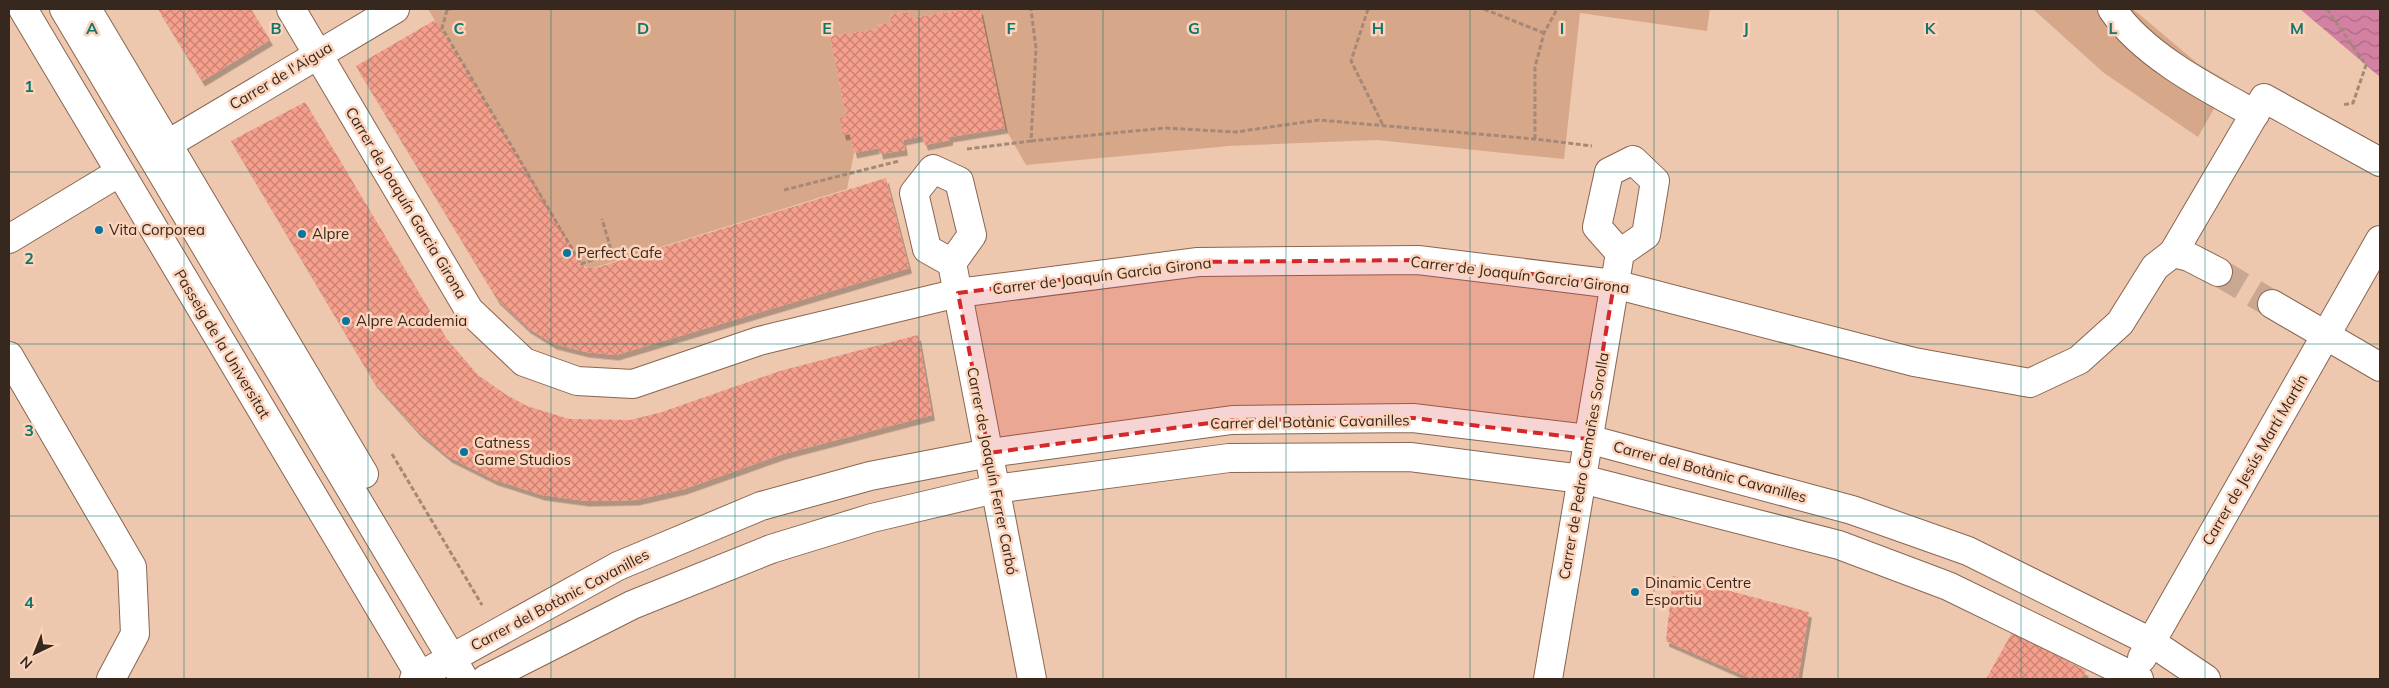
<svg xmlns="http://www.w3.org/2000/svg" width="2389" height="688" viewBox="0 0 2389 688" font-family="Mulish,sans-serif">
<style>
.green{fill:#d7a78a}
.water{fill:url(#water-waves)}
.building{fill:url(#building-cross-hatch);filter:url(#shadow)}
.lines{fill:none;stroke-linecap:round;stroke-linejoin:round}
.minor-tunnel{stroke:#c9a792;stroke-width:28;stroke-dasharray:28 14;stroke-linecap:butt}
.minor-casing{stroke:#896651;stroke-width:30}
.path{stroke:#a68876;stroke-width:3;stroke-dasharray:5 2.5;stroke-linecap:butt}
.minor{stroke:#fff;stroke-width:28}
.marked{fill:#d62828;fill-opacity:0.2;stroke:#d62828;stroke-width:4;stroke-dasharray:10 6;stroke-linejoin:round}
.grid{fill:none;stroke:#0f766e;stroke-width:1;stroke-opacity:0.55}
.poi-dot{fill:#0775a0;stroke:#fcd4bc;stroke-width:2}
.labels{text-anchor:middle;stroke-width:5;stroke-linejoin:round;paint-order:stroke}
.street-label{font-size:15px;fill:#37281f;stroke:#fcd4bc}
.poi-label{font-size:15px;fill:#37281f;stroke:#fcd4bc;text-anchor:start}
.grid-label{font-size:16px;text-anchor:middle;font-weight:bold;fill:#0f766e;stroke:#fcd4bc;stroke-width:5;stroke-linejoin:round;paint-order:stroke}
</style>
<defs>
<pattern id="water-waves" width="16" height="10" patternUnits="userSpaceOnUse" patternTransform="scale(1.25)"><rect width="16" height="10" fill="#d281a3"/><path d="M0 5q4-4 8 0t8 0" fill="none" stroke="#ab6a84"/></pattern>
<pattern id="building-cross-hatch" width="8" height="8" patternUnits="userSpaceOnUse" patternTransform="scale(1.25)"><rect width="8" height="8" fill="#f69f8c"/><path d="M0 0l8 8M0 8l8-8" fill="none" stroke="#c88272"/></pattern>
<filter id="shadow"><feDropShadow dx="3" dy="5.5" stdDeviation="0" flood-color="#0004"/></filter>
</defs>
<rect width="100%" height="100%" fill="#eec7af"/>
<g class="green">
<polygon points="428,9 971,9 910,18 908,12 890,15 891,23 877,25 878,29 830,36 846,116 844,135 850,134 854,153 847,189 590,269 581,264"/>
<polygon points="980,9 1710,9 1707,31 1580,13 1564,159 1377,140 1229,146 1026,165 1005,128"/>
<polygon points="2033,9 2133,9 2197,63 2229,82 2198,137 2104,73"/>
</g>
<polygon class="water" points="2300,9 2380,9 2380,77"/>
<g class="building">
<polygon points="158,9 251,9 270,40 202,81"/>
<polygon points="971,9 980,9 1005,128 950,137 950,140 925,145 922,136 903,140 905,150 880,154 879,148 854,153 850,134 843,135 840,118 846,116 830,36 878,29 877,25 891,23 890,15 908,12 910,18"/>
<polygon points="435,20 585,268 596,268 886,178 909,268 616,355 586,352 554,344 528,328 497,299 356,66"/>
<polygon points="305,102 446,338 478,375 505,394 527,406 569,419 630,420 662,412 780,371 918,335 932,415 783,454 684,489 636,500 586,501 542,495 495,480 449,457 419,432 374,382 231,141"/>
<polygon points="1673,576 1809,612 1798,679 1752,679 1666,641"/>
<polygon points="2013,631 2086,671 2082,679 1986,679"/>
</g>
<g class="lines">
<polyline class="minor-tunnel" points="2218,272 2272,304"/>
<defs>
<g id="minor">
<polyline points="23,9 422,679"/>
<polyline points="64,9 464,679"/>
<polyline points="87,9 364,474"/>
<polyline points="291,9 469,310 524,362 577,381 633,384 759,341 958,293 1198,262 1418,260 1614,284 1914,362 2030,383 2079,360 2120,323 2155,267 2173,253 2189,257 2218,272"/>
<path d="M2112 9C2143 55 2207 88 2255 114"/>
<polyline points="168,144 395,9"/>
<polyline points="9,239 120,172"/>
<polyline points="2173,253 2264,98 2380,162"/>
<polyline points="952,263 927,249 914,193 933,169 959,181 972,235 952,263 1032,679"/>
<polyline points="2272,304 2380,367"/>
<polyline points="9,356 132,567 135,634 111,679"/>
<polyline points="2142,658 2380,240"/>
<polyline points="414,679 618,566 761,506 870,476 989,453 1232,420 1413,418 1588,439 1852,510 1968,551 2151,642 2206,679"/>
<polyline points="486,679 632,605 771,549 872,518 995,489 1229,458 1410,457 1582,479 1839,545 1948,586 2139,679"/>
<polyline points="1548,679 1620,253 1646,235 1655,181 1633,160 1609,172 1597,227 1620,253"/>
</g>
</defs>
<use href="#minor" class="minor-casing"/>
<g class="path">
<polyline points="446,9 452,9"/>
<polyline points="1368,9 1351,61 1383,125"/>
<polyline points="1484,9 1544,33"/>
<polyline points="2327,9 2366,65 2353,103 2342,105"/>
<polyline points="447,10 442,28 581,264 612,253 602,219"/>
<polyline points="1535,139 1535,67 1544,33 1557,9"/>
<polyline points="1031,141 1165,128 1236,132 1319,120 1535,139 1592,146"/>
<polyline points="967,149 1031,141 1036,48 1031,9"/>
<polyline points="784,190 899,161"/>
<polyline points="392,454 482,605"/>
</g>
<use href="#minor" class="minor"/>
</g>
<path class="marked" d="M1418 260 1614 284 1588 439 1413 418 1232 420 989 453 958 293 1198 262Z"/>
<path class="grid" d="M184 9V679M368 9V679M551 9V679M735 9V679M919 9V679M1103 9V679M1286 9V679M1470 9V679M1654 9V679M1838 9V679M2021 9V679M2205 9V679M9 172H2380M9 344H2380M9 516H2380"/>
<g class="poi-dot">
<circle cx="99" cy="230" r="5"/>
<circle cx="302" cy="234" r="5"/>
<circle cx="567" cy="253" r="5"/>
<circle cx="346" cy="321" r="5"/>
<circle cx="464" cy="452" r="5"/>
<circle cx="1635" cy="592" r="5"/>
</g>
<g class="labels">
<g class="street-label">
<text transform="translate(281 76) rotate(-31)" y="5">Carrer de l'Aigua</text>
<text transform="translate(406 203) rotate(59)" y="5">Carrer de Joaquín Garcia Girona</text>
<text transform="translate(1520 275) rotate(7)" y="5">Carrer de Joaquín Garcia Girona</text>
<text transform="translate(1102 276) rotate(-7)" y="5">Carrer de Joaquín Garcia Girona</text>
<text transform="translate(222 344) rotate(59)" y="5">Passeig de la Universitat</text>
<text transform="translate(1310 422) rotate(-1)" y="5">Carrer del Botànic Cavanilles</text>
<text transform="translate(2255 460) rotate(-60)" y="5">Carrer de Jesús Martí Martín</text>
<text transform="translate(1584 466) rotate(-80)" y="5">Carrer de Pedro Camañes Sorolla</text>
<text transform="translate(992 471) rotate(79)" y="5">Carrer de Joaquín Ferrer Carbó</text>
<text transform="translate(1710 472) rotate(15)" y="5">Carrer del Botànic Cavanilles</text>
<text transform="translate(560 600) rotate(-28)" y="5">Carrer del Botànic Cavanilles</text>
</g>
<g class="poi-label">
<text x="109" y="235">Vita Corporea</text>
<text x="312" y="239">Alpre</text>
<text x="577" y="258">Perfect Cafe</text>
<text x="356" y="326">Alpre Academia</text>
<text x="474" y="448">Catness<tspan x="474" dy="17">Game Studios</tspan></text>
<text x="1645" y="588">Dinamic Centre<tspan x="1645" dy="17">Esportiu</tspan></text>
</g>
</g>
<g class="grid-label">
<text x="92" y="34">A</text>
<text x="276" y="34">B</text>
<text x="459" y="34">C</text>
<text x="643" y="34">D</text>
<text x="827" y="34">E</text>
<text x="1011" y="34">F</text>
<text x="1194" y="34">G</text>
<text x="1378" y="34">H</text>
<text x="1562" y="34">I</text>
<text x="1746" y="34">J</text>
<text x="1930" y="34">K</text>
<text x="2113" y="34">L</text>
<text x="2297" y="34">M</text>
<text x="29" y="92">1</text>
<text x="29" y="264">2</text>
<text x="29" y="436">3</text>
<text x="29" y="608">4</text>
</g>
<rect width="2389" height="688" fill="none" stroke="#37281f" stroke-width="20"/>
<g transform="translate(35 653) rotate(223)" stroke="#fcd4bc" stroke-width="4" paint-order="stroke">
<path d="M0-4L9 19L0 12L-9 19Z" fill="#37281f"/>
<text y="-8" font-size="14" font-weight="bold" text-anchor="middle" fill="#37281f">N</text>
</g>
</svg>
